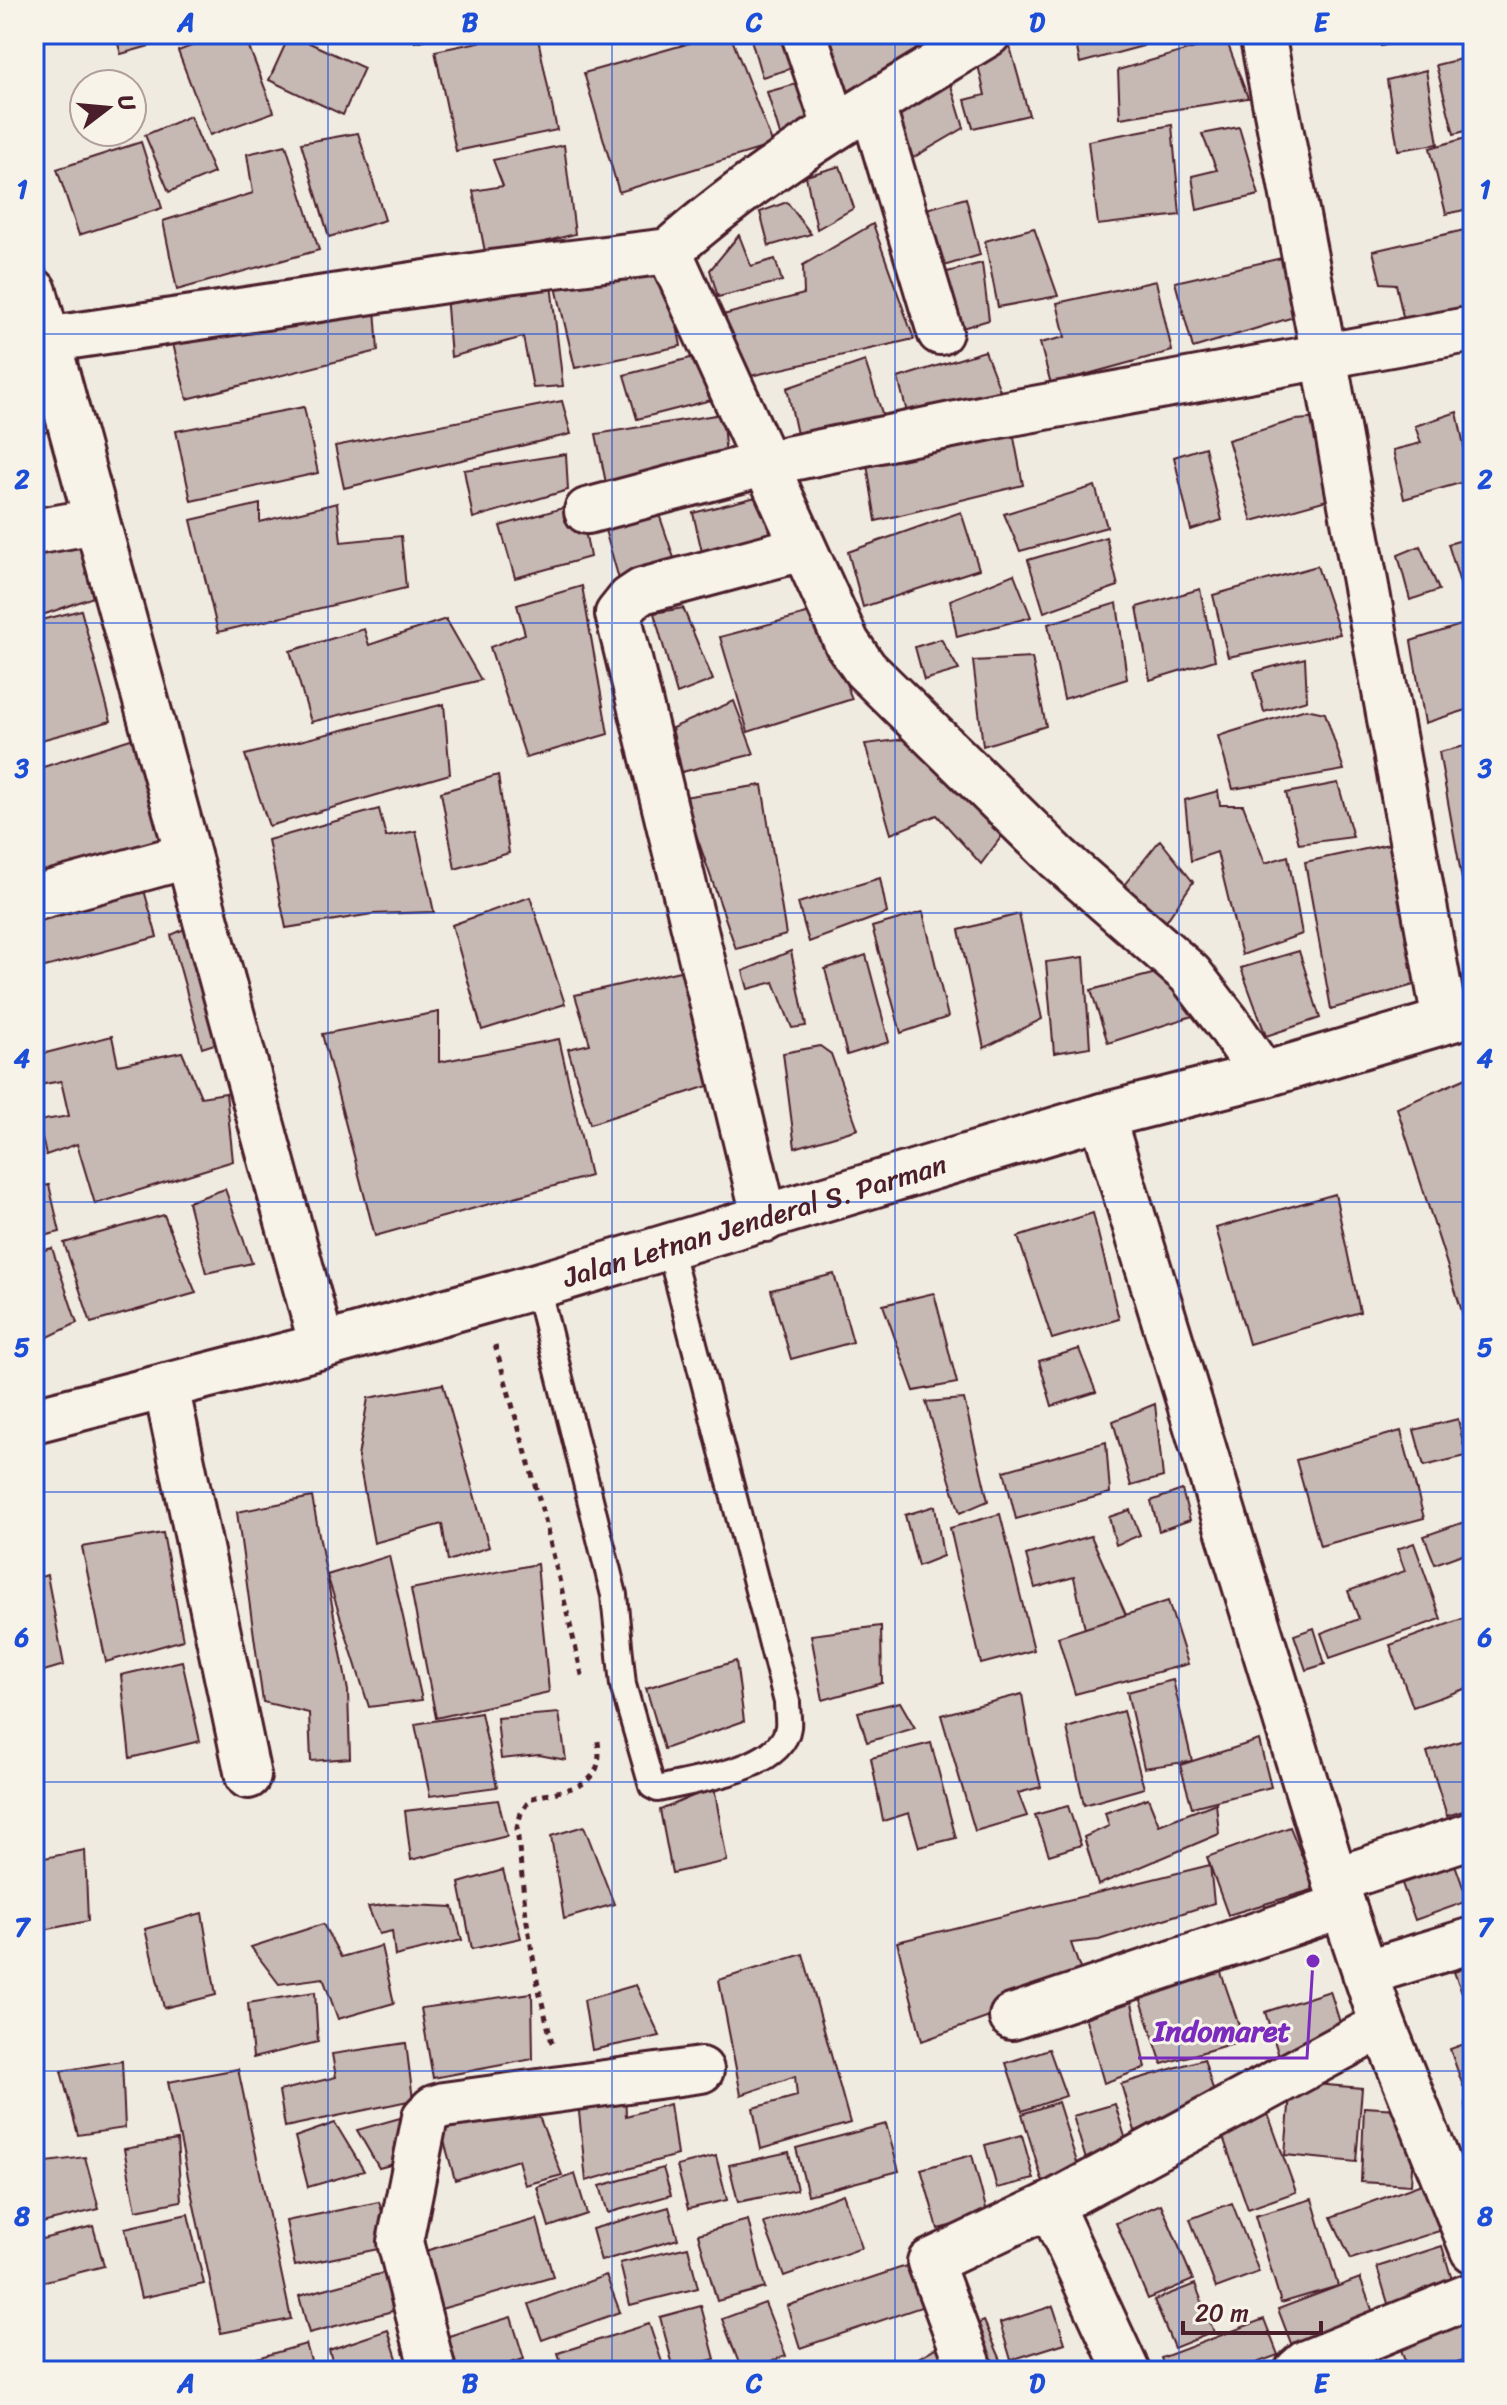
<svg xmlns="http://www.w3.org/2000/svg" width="1507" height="2405" viewBox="0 0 1507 2405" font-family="Sriracha,sans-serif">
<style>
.building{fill:#c6b8b3;stroke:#4a1f2b;stroke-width:2}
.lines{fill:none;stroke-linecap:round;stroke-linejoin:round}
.service-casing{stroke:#4a1f2b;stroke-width:30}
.minor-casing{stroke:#4a1f2b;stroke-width:50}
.secondary-casing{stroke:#4a1f2b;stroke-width:50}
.path{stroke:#4a1f2b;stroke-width:5;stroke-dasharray:6 6;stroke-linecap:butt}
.service{stroke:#f7f3e8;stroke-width:24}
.minor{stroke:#f7f3e8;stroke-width:44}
.secondary{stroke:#f7f3e8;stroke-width:44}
.grid{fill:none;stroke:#1d4ed8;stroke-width:2;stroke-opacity:0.55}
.labels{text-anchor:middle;stroke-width:6;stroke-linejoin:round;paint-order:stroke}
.street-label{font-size:28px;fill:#4a1f2b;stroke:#f7f3e8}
.leader{fill:none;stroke:#7b2cbf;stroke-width:3}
.callout-dot{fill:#7b2cbf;stroke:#f7f3e8;stroke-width:3}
.callout-label{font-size:30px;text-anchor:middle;font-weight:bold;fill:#7b2cbf;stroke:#f7f3e8;stroke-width:6;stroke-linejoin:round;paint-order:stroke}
.neatline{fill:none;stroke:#1d4ed8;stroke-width:3}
.grid-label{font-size:26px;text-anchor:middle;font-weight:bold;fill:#1d4ed8}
</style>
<rect width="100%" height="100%" fill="#f0ebe0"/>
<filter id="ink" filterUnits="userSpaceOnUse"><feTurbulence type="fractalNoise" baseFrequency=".0125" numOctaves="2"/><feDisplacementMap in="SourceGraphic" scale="16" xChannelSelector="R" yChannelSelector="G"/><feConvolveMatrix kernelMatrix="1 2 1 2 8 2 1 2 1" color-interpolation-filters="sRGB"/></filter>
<g filter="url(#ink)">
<g class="building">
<polygon points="115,34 173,34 174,39 121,54"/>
<polygon points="223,34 244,34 274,112 210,135 178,51"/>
<polygon points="248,34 271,34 250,40"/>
<polygon points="290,34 364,68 343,115 269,80"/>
<polygon points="413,34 446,34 415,42"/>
<polygon points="517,34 537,34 557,130 456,151 435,51"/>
<polygon points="647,34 671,34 649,40"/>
<polygon points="722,34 730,34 773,145 619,192 584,73"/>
<polygon points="757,34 787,34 800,66 762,77 750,36"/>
<polygon points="826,34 911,34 922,64 849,93"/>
<polygon points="1074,34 1141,34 1143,46 1080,63"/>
<polygon points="1378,34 1430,34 1381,46"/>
<polygon points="1007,36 1029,115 973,128 965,100 985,95 974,48"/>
<polygon points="1226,39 1248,98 1120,118 1118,70"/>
<polygon points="1473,56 1473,129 1454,134 1436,65"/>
<polygon points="946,69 964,128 909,160 887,109"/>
<polygon points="1426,70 1438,144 1398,150 1387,80"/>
<polygon points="804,82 818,131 782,141 767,92"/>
<polygon points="190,116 214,173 169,192 145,135"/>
<polygon points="1172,125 1180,215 1098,225 1088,141"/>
<polygon points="1239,127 1259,195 1197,210 1192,176 1217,170 1202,134"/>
<polygon points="358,133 385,220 329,237 301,143"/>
<polygon points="1473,136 1473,208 1446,214 1430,148"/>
<polygon points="141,142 162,208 79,235 57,169"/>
<polygon points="286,145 319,250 177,290 163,221 253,193 247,154"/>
<polygon points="564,145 575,234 486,257 473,191 503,186 493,160"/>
<polygon points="840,166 854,208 817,229 806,176"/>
<polygon points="966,198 980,255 937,268 923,210"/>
<polygon points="787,202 811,234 769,246 760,212"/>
<polygon points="873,224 914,339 746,377 723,315 804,294 803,265"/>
<polygon points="1034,228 1058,296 998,307 985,241"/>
<polygon points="1473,228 1473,320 1407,335 1396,284 1381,283 1373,251"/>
<polygon points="739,235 751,266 775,259 782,281 718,297 710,270"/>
<polygon points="1282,258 1300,315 1193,348 1175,282"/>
<polygon points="665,263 681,346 575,368 553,274"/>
<polygon points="982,263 989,320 952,331 928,277"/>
<polygon points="1156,281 1172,351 1051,384 1040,343 1065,337 1057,303"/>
<polygon points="551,284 563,386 533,388 523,337 451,357 446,294"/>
<polygon points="374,294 378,351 187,399 170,332"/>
<polygon points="985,351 1001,393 909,420 898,378"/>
<polygon points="706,354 719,398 637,419 624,375"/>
<polygon points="34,359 61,427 34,436"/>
<polygon points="865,361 883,416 798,439 787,388"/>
<polygon points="562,401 571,434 344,488 335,446"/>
<polygon points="304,407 318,473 191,501 176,431"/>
<polygon points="1457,412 1471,480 1404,499 1393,450 1421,443 1415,426"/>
<polygon points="722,414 727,465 609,498 596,434"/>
<polygon points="1324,418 1341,496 1252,521 1228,440 1295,420"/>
<polygon points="1012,427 1023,485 876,521 866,458"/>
<polygon points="1205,447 1222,520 1191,530 1174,457"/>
<polygon points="566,454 568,490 473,518 464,470"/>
<polygon points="1095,486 1107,527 1020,551 1004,514"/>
<polygon points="772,493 781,544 705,565 693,513"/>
<polygon points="337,503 341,542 401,536 406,588 218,632 191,520 260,504 260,522"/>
<polygon points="580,503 590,557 515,578 500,526"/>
<polygon points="658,511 678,570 622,590 605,530"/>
<polygon points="961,512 979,569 863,607 848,552"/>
<polygon points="76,533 102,594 34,618 34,545"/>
<polygon points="1106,537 1118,586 1044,612 1028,560"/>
<polygon points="1473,537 1473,608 1468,609 1448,544"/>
<polygon points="1420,546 1439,590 1410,600 1398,555"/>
<polygon points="1317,566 1340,634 1228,657 1213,595"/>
<polygon points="1014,574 1031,617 957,637 950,600"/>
<polygon points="582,586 608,734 526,758 490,647 525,634 517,605"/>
<polygon points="1200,589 1215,660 1150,680 1137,607"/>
<polygon points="1117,603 1127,679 1064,699 1048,624"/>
<polygon points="683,608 713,680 677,694 654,613"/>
<polygon points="81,610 111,721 34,742 34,622"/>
<polygon points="818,611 852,699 748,732 720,637"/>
<polygon points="446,619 481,680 311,722 290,651 364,629 369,645"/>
<polygon points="1473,621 1473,708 1425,723 1411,641"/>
<polygon points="941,639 959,670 924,680 915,647"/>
<polygon points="1032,658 1046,726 983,746 973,661"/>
<polygon points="1305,658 1307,700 1264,712 1254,672"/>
<polygon points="734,701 754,754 682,772 672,728"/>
<polygon points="444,704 450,774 269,826 245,755"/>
<polygon points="1306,709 1325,713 1344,770 1233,789 1218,736"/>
<polygon points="146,734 182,840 34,879 34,770"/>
<polygon points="930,736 1010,825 981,864 937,815 891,834 865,744"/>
<polygon points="1473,744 1473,917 1469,918 1439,752"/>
<polygon points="498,775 509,853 455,869 441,792"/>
<polygon points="1338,783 1353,837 1299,844 1286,793"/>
<polygon points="762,785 786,935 736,949 683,797"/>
<polygon points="1218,791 1220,805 1243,805 1265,863 1288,856 1302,934 1242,955 1217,852 1191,861 1185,800"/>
<polygon points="379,809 386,837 416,831 434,912 372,914 286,928 268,840"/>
<polygon points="1160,840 1193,882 1163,926 1120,890"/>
<polygon points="1389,844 1424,982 1331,1009 1305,862"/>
<polygon points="880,878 887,913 809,942 798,903"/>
<polygon points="141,879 157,937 34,970 34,905"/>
<polygon points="530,897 565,1004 482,1030 452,925"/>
<polygon points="923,912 948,1017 901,1033 872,927"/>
<polygon points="1019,914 1042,1019 984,1048 959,930"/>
<polygon points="200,922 236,1037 202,1048 171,935"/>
<polygon points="791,951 806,1026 792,1028 774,982 748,989 743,971"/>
<polygon points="1299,951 1320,1018 1266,1036 1241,968"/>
<polygon points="866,955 889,1042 847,1055 825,969"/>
<polygon points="1084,957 1090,1047 1054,1053 1046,962"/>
<polygon points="684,970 717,1083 590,1124 568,1049 590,1044 575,995"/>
<polygon points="1168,970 1202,1013 1108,1043 1091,990"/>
<polygon points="439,1012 439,1062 559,1039 590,1176 375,1236 322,1034"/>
<polygon points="112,1036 118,1065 182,1052 201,1097 226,1093 233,1161 95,1204 77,1144 46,1155 38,1121 69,1116 61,1081 34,1086 34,1056"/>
<polygon points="820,1046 831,1054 858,1129 795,1148 783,1053"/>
<polygon points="1473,1075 1473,1346 1397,1108"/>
<polygon points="49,1185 60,1232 34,1238 34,1188"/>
<polygon points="225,1189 252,1263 206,1273 188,1202"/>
<polygon points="1335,1194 1360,1312 1249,1344 1216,1228"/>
<polygon points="1093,1213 1119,1319 1052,1339 1018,1237"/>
<polygon points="164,1215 196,1293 91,1323 64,1243"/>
<polygon points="52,1248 77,1323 34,1344 34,1253"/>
<polygon points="834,1274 853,1342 791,1359 771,1290"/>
<polygon points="934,1293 957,1383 914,1391 883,1305"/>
<polygon points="1079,1349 1096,1392 1052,1406 1039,1361"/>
<polygon points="443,1384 489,1547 448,1561 442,1524 374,1543 358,1457 368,1398"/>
<polygon points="964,1399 988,1501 960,1513 926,1402"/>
<polygon points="1155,1404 1163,1477 1131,1486 1113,1421"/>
<polygon points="1458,1419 1466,1456 1424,1466 1414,1430"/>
<polygon points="1401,1431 1424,1518 1320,1546 1296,1460"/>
<polygon points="1106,1442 1110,1493 1016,1519 1004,1471"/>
<polygon points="1182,1490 1190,1520 1159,1531 1151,1501"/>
<polygon points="312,1497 348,1691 350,1758 311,1761 309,1713 263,1702 237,1512"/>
<polygon points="935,1506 943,1556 918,1566 905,1515"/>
<polygon points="1130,1510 1140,1535 1116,1545 1109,1517"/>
<polygon points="1000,1514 1034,1650 981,1664 950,1528"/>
<polygon points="1473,1519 1473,1550 1435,1564 1424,1536"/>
<polygon points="163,1533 183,1640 106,1662 82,1547"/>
<polygon points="1091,1536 1126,1615 1085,1629 1074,1577 1035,1588 1026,1555"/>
<polygon points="1414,1543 1441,1619 1330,1658 1321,1633 1359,1619 1348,1591 1405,1571 1397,1549"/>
<polygon points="389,1556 422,1700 369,1707 327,1575"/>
<polygon points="537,1564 549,1692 436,1718 411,1589"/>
<polygon points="47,1575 64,1665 34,1674 34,1579"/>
<polygon points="1168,1601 1188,1664 1075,1694 1058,1637"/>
<polygon points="1473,1615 1473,1686 1413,1707 1390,1645"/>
<polygon points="881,1626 882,1683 823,1700 811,1635"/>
<polygon points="1314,1628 1325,1664 1306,1670 1294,1635"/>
<polygon points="182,1661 200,1741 130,1758 121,1675"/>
<polygon points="736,1661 744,1721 664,1749 646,1688"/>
<polygon points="1173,1680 1192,1761 1144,1768 1127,1692"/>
<polygon points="1022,1694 1030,1743 1041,1787 1018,1793 1027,1816 975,1831 941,1715"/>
<polygon points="900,1702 915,1728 867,1742 858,1712"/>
<polygon points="1123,1711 1144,1788 1084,1805 1067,1728"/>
<polygon points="481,1713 497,1787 430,1796 415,1724"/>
<polygon points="559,1713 566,1760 539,1755 501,1759 497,1718"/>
<polygon points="1473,1737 1473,1808 1447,1816 1427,1752"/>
<polygon points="1259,1740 1271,1787 1192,1807 1180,1765"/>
<polygon points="931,1743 956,1838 919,1847 909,1813 883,1821 871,1758"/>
<polygon points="714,1787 727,1861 672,1873 660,1810"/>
<polygon points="1148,1798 1159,1825 1216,1803 1219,1834 1098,1885 1084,1837 1109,1826 1105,1813"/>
<polygon points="498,1800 507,1836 411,1860 405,1811"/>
<polygon points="1068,1806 1081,1845 1049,1855 1035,1815"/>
<polygon points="584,1826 614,1904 564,1919 551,1836"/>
<polygon points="1290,1827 1315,1889 1228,1915 1207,1857"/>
<polygon points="85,1850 88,1921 34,1932 34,1860"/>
<polygon points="1452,1856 1468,1901 1415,1920 1399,1875"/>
<polygon points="1210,1865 1214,1903 1099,1940 1071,1943 1085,1983 922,2041 897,1942"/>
<polygon points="503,1870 521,1938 472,1949 459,1883"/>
<polygon points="390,1904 453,1907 462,1940 395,1956 392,1931 379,1934 368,1907"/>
<polygon points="202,1913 216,1995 164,2008 145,1929"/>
<polygon points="323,1924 341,1957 381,1946 394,2003 338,2019 323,1978 279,1984 251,1947"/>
<polygon points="803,1954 850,2123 761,2149 753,2108 797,2096 795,2076 741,2095 719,1980"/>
<polygon points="1217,1961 1244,2040 1162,2064 1137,1988"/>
<polygon points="1473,1965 1473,2020 1454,1972"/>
<polygon points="636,1985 660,2036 592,2050 584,2000"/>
<polygon points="1129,1988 1145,2068 1104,2083 1081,2002"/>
<polygon points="1330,1991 1345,2038 1280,2059 1265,2012"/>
<polygon points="315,1992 318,2042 253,2058 248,2003"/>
<polygon points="532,1993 533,2059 433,2078 421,2008"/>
<polygon points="1473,2041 1473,2082 1463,2086 1450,2049"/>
<polygon points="406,2043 413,2100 285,2127 279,2091 336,2077 332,2054"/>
<polygon points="1049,2049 1066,2096 1022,2111 1006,2063"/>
<polygon points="1204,2059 1218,2106 1135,2131 1121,2084"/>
<polygon points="122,2061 125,2128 78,2135 61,2071"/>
<polygon points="238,2069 291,2319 221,2333 168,2082"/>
<polygon points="1291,2082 1362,2088 1356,2162 1285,2155"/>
<polygon points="625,2088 626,2116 670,2104 677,2155 586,2181 578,2102"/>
<polygon points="1473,2100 1473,2132 1465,2103"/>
<polygon points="1058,2102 1081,2175 1044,2186 1022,2114"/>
<polygon points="1115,2104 1129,2150 1087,2163 1073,2116"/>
<polygon points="1364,2107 1415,2110 1411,2185 1361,2182"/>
<polygon points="536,2109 562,2175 525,2185 518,2160 455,2180 439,2123"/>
<polygon points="1268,2114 1296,2192 1248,2209 1221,2131"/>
<polygon points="400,2118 409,2160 379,2168 357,2130"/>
<polygon points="335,2123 364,2171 308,2187 295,2137"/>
<polygon points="886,2124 899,2171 808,2195 796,2148"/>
<polygon points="34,2125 40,2163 85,2157 99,2209 34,2225"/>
<polygon points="1022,2135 1034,2179 997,2188 985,2145"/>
<polygon points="177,2140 181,2201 136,2210 124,2149"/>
<polygon points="789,2152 797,2190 738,2202 729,2165"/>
<polygon points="972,2155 988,2216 938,2229 921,2169"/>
<polygon points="716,2156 727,2200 688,2209 677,2166"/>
<polygon points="663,2168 671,2195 608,2213 600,2186"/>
<polygon points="575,2174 587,2214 549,2227 537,2187"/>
<polygon points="1427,2182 1449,2228 1351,2259 1331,2217"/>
<polygon points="843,2194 862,2248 784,2276 764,2223"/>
<polygon points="1312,2199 1338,2286 1281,2303 1255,2216"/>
<polygon points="379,2202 393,2246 295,2266 286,2221"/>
<polygon points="1232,2203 1259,2272 1216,2288 1190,2219"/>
<polygon points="1161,2204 1193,2280 1148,2299 1116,2223"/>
<polygon points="669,2207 678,2239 601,2261 592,2229"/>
<polygon points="188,2214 204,2284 141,2298 125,2228"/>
<polygon points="537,2219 553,2277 441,2309 425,2251"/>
<polygon points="748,2220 765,2288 717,2301 698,2234"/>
<polygon points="93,2226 104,2266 34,2284 34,2241"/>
<polygon points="1442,2246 1455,2290 1390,2310 1377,2267"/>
<polygon points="688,2247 698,2288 630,2305 620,2263"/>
<polygon points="921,2261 936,2302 800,2348 787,2306"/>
<polygon points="394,2270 404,2308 309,2333 299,2296"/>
<polygon points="606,2275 620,2312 542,2340 529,2304"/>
<polygon points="1360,2278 1379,2328 1297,2359 1278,2309"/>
<polygon points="1195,2284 1214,2332 1174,2348 1154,2300"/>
<polygon points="765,2303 786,2356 742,2371 722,2319"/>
<polygon points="701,2306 715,2359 674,2369 660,2317"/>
<polygon points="1053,2306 1065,2343 1011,2360 1000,2323"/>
<polygon points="1463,2309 1473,2340 1473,2357 1429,2371 1408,2371 1395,2331"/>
<polygon points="511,2317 524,2359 484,2371 448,2371 439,2339"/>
<polygon points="1264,2319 1278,2355 1235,2371 1166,2371 1161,2358"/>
<polygon points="984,2321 1004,2367 995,2371 978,2371 961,2331"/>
<polygon points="649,2324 665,2371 564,2371 558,2353"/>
<polygon points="388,2330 401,2371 335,2371 329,2350"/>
<polygon points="306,2344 314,2371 249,2371 246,2361"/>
<polygon points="937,2347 949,2371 912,2371 908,2364"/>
<polygon points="1376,2350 1384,2371 1320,2371"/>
<polygon points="896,2361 899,2371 873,2371 872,2368"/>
</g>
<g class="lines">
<defs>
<path id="service" d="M537 1286 614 1595 623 1685 652 1786 658 1789C693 1780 782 1770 788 1727 789 1720 787 1710 787 1702L669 1247"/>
<g id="minor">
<polyline points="804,34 835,126"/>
<path d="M988 34C878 101 765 165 669 251L847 643 865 669 1058 858 1190 974 1227 1022 1263 1075"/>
<polyline points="1262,34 1324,356 1445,1021"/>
<polyline points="872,105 940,332"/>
<polyline points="34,291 322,1346"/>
<polyline points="46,340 499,272 669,251"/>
<polyline points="587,511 763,464 995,416 1473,329"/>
<polyline points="34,532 96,521"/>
<polyline points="34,898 187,856"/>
<polyline points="1102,1116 1343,1906 1383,2025 1473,2250"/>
<polyline points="765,1219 618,614 630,599 642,591 803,548"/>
<polyline points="166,1386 248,1776"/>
<polyline points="1335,1880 1473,1835"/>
<polyline points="1365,1973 1473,1940"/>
<polyline points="1012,2017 1343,1906"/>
<polyline points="433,2371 400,2242 425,2117 434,2108 444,2105 701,2070"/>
<polyline points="971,2371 930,2262 1050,2205"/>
<polyline points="1127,2371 1050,2205 1383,2025"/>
<polyline points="1297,2371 1306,2363 1473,2295"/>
</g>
<g id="secondary">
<path id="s1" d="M34 1420 322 1346 537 1286 1102 1116 1263 1075 1473 1013"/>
</g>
</defs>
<use href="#service" class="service-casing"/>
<use href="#minor" class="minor-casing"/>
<use href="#secondary" class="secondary-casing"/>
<g class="path">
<polyline points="495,1345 544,1516 583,1679"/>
<path d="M552 2043 538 1986 526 1916 517 1828 521 1813 530 1799C570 1786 608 1792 597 1736"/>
</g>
<use href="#service" class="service"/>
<use href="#minor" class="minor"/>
<use href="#secondary" class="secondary"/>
</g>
</g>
<path class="grid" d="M328 34V2371M612 34V2371M895 34V2371M1179 34V2371M34 334H1473M34 623H1473M34 913H1473M34 1202H1473M34 1492H1473M34 1782H1473M34 2071H1473"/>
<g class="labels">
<g class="street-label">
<text dy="10" stroke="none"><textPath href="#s1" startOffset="748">Jalan Letnan Jenderal S. Parman</textPath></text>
</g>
</g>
<path class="leader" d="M1313 1961L1307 2058H1138"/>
<circle class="callout-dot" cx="1313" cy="1961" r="8"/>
<g class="callout-label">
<text x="1222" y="2041">Indomaret</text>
</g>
<rect width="1507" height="2405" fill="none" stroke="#f7f3e8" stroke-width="88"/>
<g transform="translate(108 108) rotate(74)"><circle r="38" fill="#f7f3e8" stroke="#b29e9c" stroke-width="2"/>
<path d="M0-6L14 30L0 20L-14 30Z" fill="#4a1f2b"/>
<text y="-12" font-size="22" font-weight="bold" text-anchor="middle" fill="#4a1f2b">U</text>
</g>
<path d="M1183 2321v12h138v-12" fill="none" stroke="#4a1f2b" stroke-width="4"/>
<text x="1195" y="2321" font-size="24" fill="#4a1f2b" stroke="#f7f3e8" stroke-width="6" paint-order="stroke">20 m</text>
<rect x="44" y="44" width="1419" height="2317" class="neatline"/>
<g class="grid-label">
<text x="186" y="31">A</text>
<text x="470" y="31">B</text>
<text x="754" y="31">C</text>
<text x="1037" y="31">D</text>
<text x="1321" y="31">E</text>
<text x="22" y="198">1</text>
<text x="1485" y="198">1</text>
<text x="22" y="488">2</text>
<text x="1485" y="488">2</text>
<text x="22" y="777">3</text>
<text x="1485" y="777">3</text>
<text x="22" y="1067">4</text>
<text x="1485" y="1067">4</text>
<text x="22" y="1356">5</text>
<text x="1485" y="1356">5</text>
<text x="22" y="1646">6</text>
<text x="1485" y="1646">6</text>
<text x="22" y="1936">7</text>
<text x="1485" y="1936">7</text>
<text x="22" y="2225">8</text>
<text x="1485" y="2225">8</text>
<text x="186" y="2392">A</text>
<text x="470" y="2392">B</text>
<text x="754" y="2392">C</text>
<text x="1037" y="2392">D</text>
<text x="1321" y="2392">E</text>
</g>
</svg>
